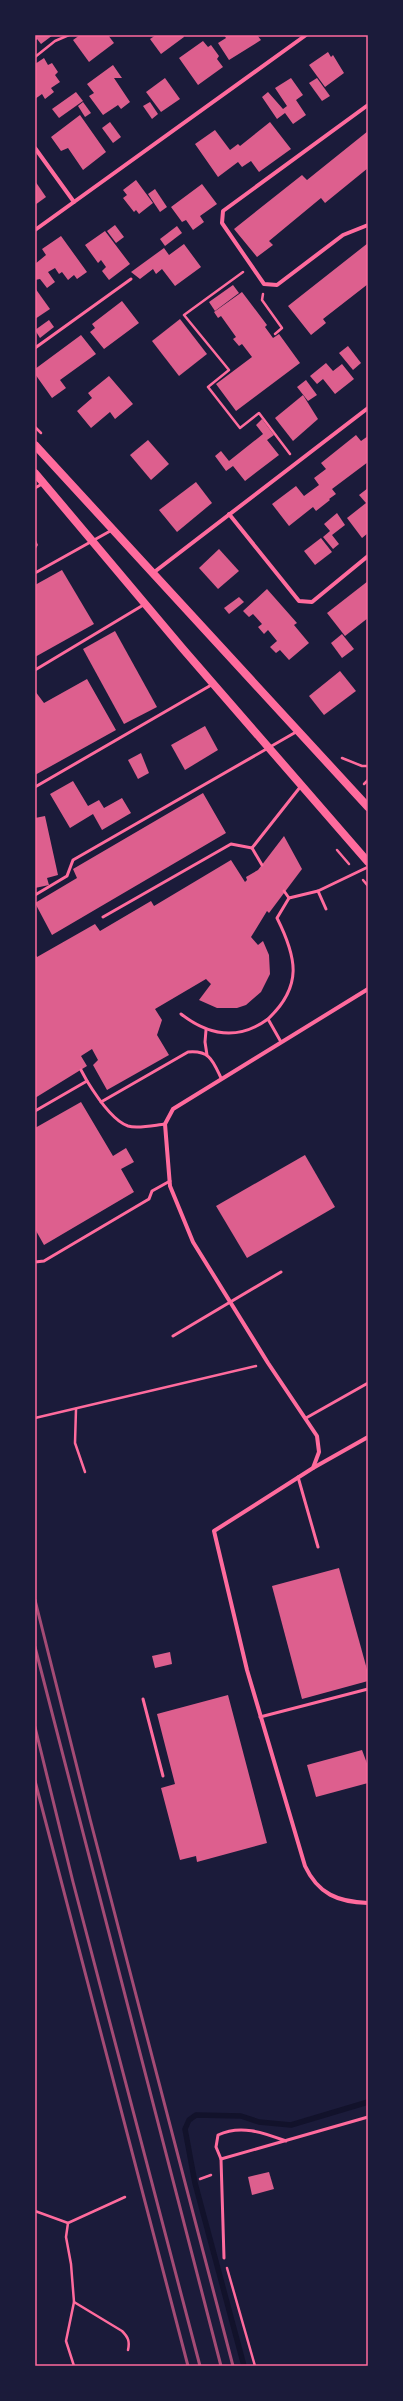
<svg xmlns="http://www.w3.org/2000/svg" width="403" height="2401" viewBox="0 0 403 2401" font-family="'Nunito Sans',sans-serif">
<style>
.lines{fill:none;stroke-linecap:round;stroke-linejoin:round}
.stream{stroke:#12122b;stroke-width:5.5}
.building{fill:#dd5f8e}
.path{stroke:#ff6b9d;stroke-width:2.5}
.service{stroke:#ff6b9d;stroke-width:3}
.minor{stroke:#ff6b9d;stroke-width:4}
.secondary{stroke:#ff6b9d;stroke-width:8}
.rail{stroke:#a44b75;stroke-width:3}
.neatline{fill:none;stroke:#ff6b9d;stroke-width:1.5}
</style>
<rect width="100%" height="100%" fill="#1b1b3a"/>
<g class="lines">
<polyline class="stream" points="244,2366 195,2183 185,2129 189,2120 196,2115 241,2116 259,2122 291,2125 368,2102"/>
</g>
<g class="building">
<polygon points="35,35 53,35 41,44 37,39 35,41"/>
<polygon points="80,35 108,35 114,43 89,62 73,40"/>
<polygon points="156,35 183,35 184,37 161,54 150,39"/>
<polygon points="224,35 257,35 261,40 229,60 218,43 226,38"/>
<polygon points="203,41 208,47 211,45 219,56 217,59 223,67 198,85 179,58"/>
<polygon points="328,52 331,57 333,55 344,73 325,87 309,65"/>
<polygon points="44,58 48,65 52,63 58,72 55,75 60,82 51,88 54,92 45,99 42,94 35,99 35,64"/>
<polygon points="113,65 122,78 114,78 130,102 121,109 118,105 103,115 89,96 94,93 87,84"/>
<polygon points="165,78 180,99 161,112 146,92"/>
<polygon points="291,78 303,95 296,100 306,115 293,124 285,113 277,119 262,97 268,92 283,109 287,106 275,88"/>
<polygon points="317,78 330,96 322,101 309,83"/>
<polygon points="76,92 83,101 59,118 52,109"/>
<polygon points="83,102 91,113 85,117 78,106"/>
<polygon points="150,102 158,114 152,119 143,106"/>
<polygon points="80,115 106,152 83,170 68,148 61,151 51,137"/>
<polygon points="110,122 121,137 113,143 102,128"/>
<polygon points="270,122 291,149 259,172 251,161 242,167 238,162 218,177 195,144 215,130 230,150 238,144 240,146"/>
<polygon points="368,131 368,168 325,203 321,198 269,241 273,245 257,257 234,229 302,175 307,180"/>
<polygon points="136,180 153,203 139,214 136,210 134,212 123,198 127,195 123,190"/>
<polygon points="35,181 46,197 35,205"/>
<polygon points="202,184 217,204 200,216 204,222 193,230 186,220 182,222 171,207"/>
<polygon points="155,189 167,207 160,212 148,194"/>
<polygon points="115,225 124,237 116,243 107,231"/>
<polygon points="177,226 182,233 165,246 160,239"/>
<polygon points="105,231 130,264 109,280 102,271 106,267 101,260 98,263 85,245"/>
<polygon points="61,236 87,272 77,279 74,275 68,280 62,272 59,274 55,268 48,272 55,282 47,288 40,279 35,280 35,264 46,255 42,249"/>
<polygon points="368,243 368,284 323,319 326,323 311,335 288,306"/>
<polygon points="184,244 201,267 175,286 162,269 156,274 153,269 140,279 131,272 164,248 169,255"/>
<polygon points="233,285 239,293 215,311 209,302"/>
<polygon points="35,288 50,309 35,319"/>
<polygon points="242,292 267,325 265,327 273,338 279,334 300,363 236,411 216,384 252,357 242,344 239,346 233,339 236,337 221,316 218,318 214,312"/>
<polygon points="122,301 139,323 104,349 90,332 95,328 92,324"/>
<polygon points="180,319 207,354 179,376 152,341"/>
<polygon points="49,320 54,327 40,338 35,330"/>
<polygon points="81,335 96,354 60,380 66,388 52,398 35,374 35,369"/>
<polygon points="348,346 361,363 353,370 339,353"/>
<polygon points="326,363 333,371 342,364 354,379 335,394 323,379 317,384 310,376"/>
<polygon points="109,376 133,404 115,419 110,412 91,428 77,411 92,398 88,393"/>
<polygon points="306,380 317,395 308,401 297,387"/>
<polygon points="303,395 318,419 293,441 275,418"/>
<polygon points="262,419 274,435 267,440 279,455 245,481 233,466 226,471 215,456 221,451 229,461 263,434 256,425"/>
<polygon points="356,435 361,441 368,436 368,462 332,489 336,494 329,499 330,500 316,511 313,507 289,526 272,504 296,486 304,496 319,485 314,478 326,469 321,463"/>
<polygon points="148,440 169,464 151,480 130,455"/>
<polygon points="196,482 212,503 177,532 159,510"/>
<polygon points="368,488 368,533 362,538 347,518 366,503 359,495"/>
<polygon points="337,513 345,525 332,535 339,544 333,549 323,537 330,531 324,524"/>
<polygon points="35,538 38,545 35,550"/>
<polygon points="321,538 332,552 315,565 304,551"/>
<polygon points="219,549 239,571 218,589 199,568"/>
<polygon points="62,570 94,624 35,657 35,585"/>
<polygon points="368,581 368,618 345,636 327,613"/>
<polygon points="267,589 297,623 294,625 309,643 289,660 280,650 276,653 270,647 277,641 268,630 264,634 258,627 262,624 253,614 249,617 243,611"/>
<polygon points="239,597 244,602 229,614 224,608"/>
<polygon points="115,631 157,707 124,724 83,649"/>
<polygon points="342,634 354,649 342,658 331,643"/>
<polygon points="340,671 356,691 324,715 309,696"/>
<polygon points="87,679 116,730 35,775 35,691 44,703"/>
<polygon points="205,726 218,750 185,770 171,745"/>
<polygon points="141,753 149,773 138,779 128,760"/>
<polygon points="73,781 88,806 99,800 104,808 122,798 131,813 102,830 93,814 70,828 50,794"/>
<polygon points="203,793 226,833 52,935 35,903 77,878 73,869"/>
<polygon points="45,816 58,875 47,878 49,885 35,888 35,818"/>
<polygon points="284,836 302,869 269,913 267,911 251,937 258,945 263,941 269,955 270,974 261,992 246,1005 237,1008 217,1008 199,1000 211,984 206,979 155,1009 162,1020 157,1035 169,1055 107,1090 93,1065 98,1060 92,1049 81,1056 87,1066 35,1098 35,954 37,957 95,924 100,931 151,901 154,906 231,860 245,882 247,880 246,877 258,870"/>
<polygon points="81,1102 113,1156 126,1148 134,1162 121,1169 134,1192 44,1245 35,1229 35,1128"/>
<polygon points="305,1155 335,1207 247,1258 216,1206"/>
<polygon points="339,1568 368,1673 368,1681 302,1699 272,1586"/>
<polygon points="170,1652 172,1664 155,1668 152,1656"/>
<polygon points="228,1695 267,1843 197,1862 196,1856 180,1860 161,1788 175,1784 157,1714"/>
<polygon points="362,1750 368,1766 368,1783 316,1797 307,1765"/>
<polygon points="269,2172 274,2189 252,2195 248,2177"/>
</g>
<g class="lines">
<g class="path">
<polyline points="35,57 55,41 69,35"/>
<polyline points="243,272 184,315 229,370 208,387 240,428 259,413 290,454"/>
<polyline points="263,294 262,300 282,328 275,334"/>
<polyline points="35,427 41,433"/>
<polyline points="342,758 362,766 368,766"/>
<polyline points="364,784 368,780"/>
<polyline points="337,850 349,864"/>
<polyline points="363,880 368,886"/>
<polyline points="76,1409 75,1443 85,1472"/>
<polyline points="35,1418 256,1366"/>
<polyline points="200,2179 211,2175"/>
<polyline points="35,2211 68,2223 125,2197"/>
<polyline points="68,2223 66,2237 71,2264 74,2302 66,2341 74,2366"/>
<polyline points="227,2268 255,2366"/>
<path d="M74 2302 122 2331C128 2337 130 2341 128 2350"/>
</g>
<g class="service">
<polyline points="35,348 131,279"/>
<polyline points="35,488 42,484"/>
<polyline points="35,573 112,530"/>
<polyline points="35,670 145,604"/>
<polyline points="35,787 213,684"/>
<polyline points="252,848 262,865"/>
<polyline points="284,891 289,898"/>
<polyline points="318,891 326,909"/>
<polyline points="35,895 67,876 73,860 296,732"/>
<polyline points="103,917 231,844 252,848 301,786"/>
<path d="M181 1014C208 1035 238 1041 268 1019L281 1042"/>
<path d="M268 1019C303 986 297 958 277 918L289 898 318 891 368 867"/>
<polyline points="206,1030 205,1042 207,1055"/>
<polyline points="81,1070 87,1081"/>
<path d="M101 1102 188 1052C210 1050 213 1061 221 1078"/>
<path d="M35 1111 87 1081C95 1094 113 1121 128 1126 138 1129 155 1125 165 1124"/>
<polyline points="35,1262 44,1261 149,1199 152,1191 170,1181"/>
<polyline points="173,1336 281,1272"/>
<polyline points="306,1418 368,1383"/>
<polyline points="298,1477 318,1547"/>
<polyline points="143,1699 163,1776"/>
<polyline points="260,1717 368,1689"/>
<path d="M286 2141C264 2133 241 2124 218 2135L216 2147 221 2159 368 2117"/>
<polyline points="221,2159 224,2258"/>
</g>
<g class="minor">
<polyline points="368,105 223,211 222,223 264,284 277,285 343,235 368,225"/>
<polyline points="35,148 74,202"/>
<polyline points="35,230 306,35"/>
<polyline points="229,514 299,601 312,602 368,556"/>
<polyline points="153,573 368,408"/>
<path d="M368 989 173 1109 165 1124 170 1186 193 1242 268 1363 317 1436 319 1452 313 1468 214 1531 247 1670 305 1866C318 1894 338 1902 368 1903"/>
<polyline points="313,1468 368,1437"/>
</g>
<g class="secondary">
<polyline points="35,445 368,807"/>
<polyline points="35,473 183,649 368,862"/>
</g>
<g class="rail">
<polyline points="35,1600 90,1819 233,2366"/>
<polyline points="35,1647 221,2366"/>
<polyline points="35,1727 73,1882 200,2366"/>
<polyline points="35,1781 188,2366"/>
</g>
</g>
<rect width="403" height="2401" fill="none" stroke="#1b1b3a" stroke-width="72"/>
<rect x="36" y="36" width="331" height="2329" class="neatline"/>
</svg>
